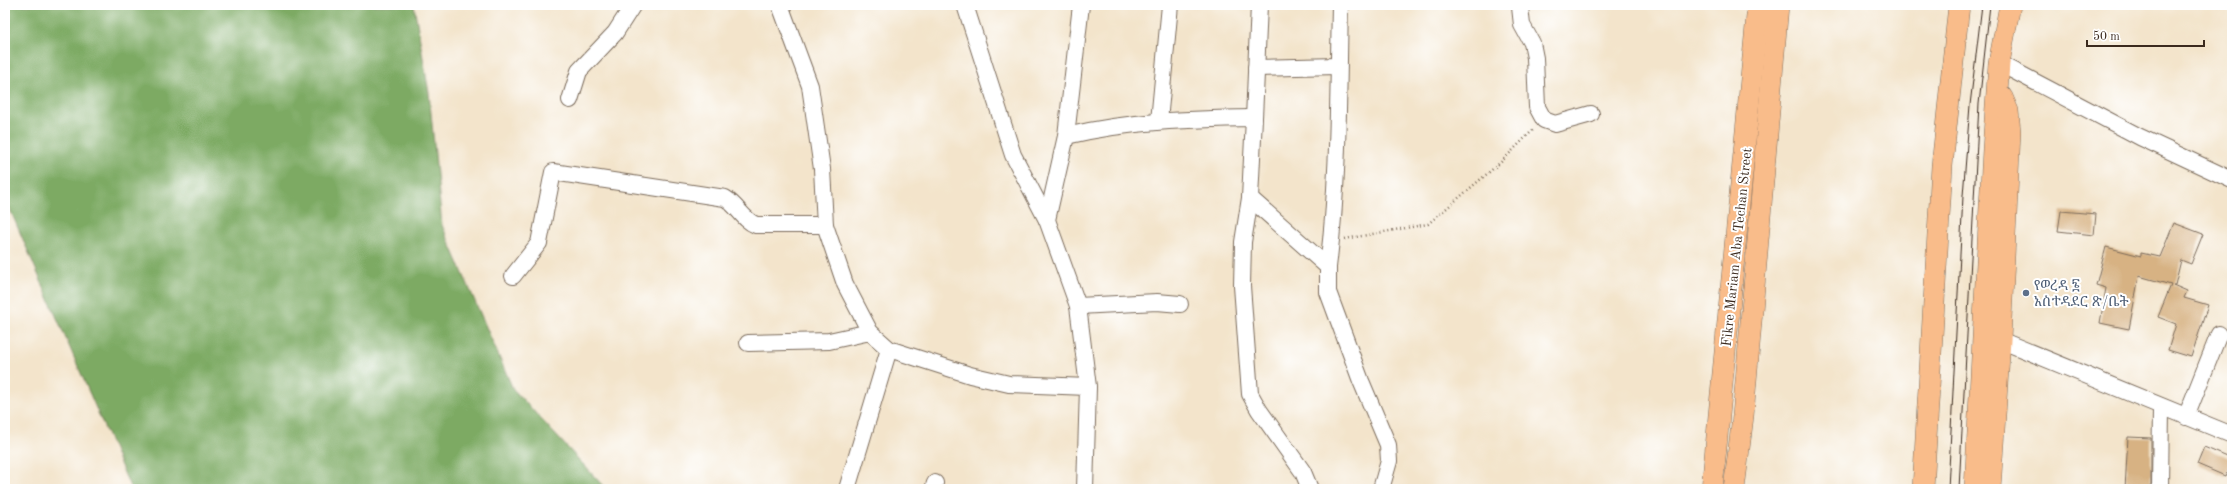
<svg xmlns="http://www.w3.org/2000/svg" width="2237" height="494" viewBox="0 0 2237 494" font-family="'Old Standard TT','Noto Serif Ethiopic',serif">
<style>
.forest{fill:#7daa63;stroke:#5c6a40}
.building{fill:#d7b283}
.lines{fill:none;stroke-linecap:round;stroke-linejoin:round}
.minor-casing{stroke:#7b6b5b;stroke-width:18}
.major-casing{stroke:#7b6b5b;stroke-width:22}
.path{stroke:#7b6b5b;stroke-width:2.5;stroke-dasharray:1 3;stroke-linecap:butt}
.minor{stroke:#fff;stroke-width:16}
.major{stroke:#f9bc8a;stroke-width:21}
.tram{stroke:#3b2a1e;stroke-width:1}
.service-dot{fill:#5c6f8a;stroke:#fff;stroke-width:1.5}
.labels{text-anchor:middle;stroke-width:4;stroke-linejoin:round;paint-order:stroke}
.street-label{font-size:14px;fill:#3b2a1e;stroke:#fff}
.service-label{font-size:14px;fill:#4e5e75;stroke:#fff;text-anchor:start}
</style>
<rect width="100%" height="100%" fill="#fff"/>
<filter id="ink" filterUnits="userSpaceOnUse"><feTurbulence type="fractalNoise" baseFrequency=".025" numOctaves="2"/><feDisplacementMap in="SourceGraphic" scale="8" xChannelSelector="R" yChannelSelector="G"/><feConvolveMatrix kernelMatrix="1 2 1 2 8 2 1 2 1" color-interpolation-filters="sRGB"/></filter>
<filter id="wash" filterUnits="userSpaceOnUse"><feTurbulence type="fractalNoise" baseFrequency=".012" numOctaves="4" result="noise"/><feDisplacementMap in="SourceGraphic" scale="16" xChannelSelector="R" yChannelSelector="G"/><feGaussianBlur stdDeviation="0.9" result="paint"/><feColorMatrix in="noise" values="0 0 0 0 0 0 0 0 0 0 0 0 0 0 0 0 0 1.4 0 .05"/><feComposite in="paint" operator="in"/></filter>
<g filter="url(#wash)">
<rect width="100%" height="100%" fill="#f3e4cb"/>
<polygon class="forest" points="5,5 414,5 429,93 442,225 513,389 606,489 131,489 5,198"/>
<g id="blocks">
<g class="building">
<polygon points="2061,211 2096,214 2094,235 2058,231"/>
<polygon points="2174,223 2203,234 2191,264 2181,260 2175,285 2173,285 2187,291 2184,298 2208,305 2191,357 2168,350 2176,324 2158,317 2171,285 2139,276 2129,329 2100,323 2106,288 2096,285 2106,247 2141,256 2141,253 2160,257"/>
<polygon points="2128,437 2151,438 2151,489 2125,489"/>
<polygon points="2204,447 2232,459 2225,476 2197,464"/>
</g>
</g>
</g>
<g filter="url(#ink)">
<use href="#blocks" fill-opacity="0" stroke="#7b6b5b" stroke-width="1"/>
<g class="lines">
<defs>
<g id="minor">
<polyline points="780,5 810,86 822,169 825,225 845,284 870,332 889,349 970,375 1009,384 1088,387"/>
<polyline points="965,5 1013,155 1047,220"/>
<polyline points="1081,5 1066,136 1047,220 1078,306 1088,387 1085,489"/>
<polyline points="1520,7 1522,25 1532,43 1535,58 1537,107 1544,120 1555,124 1591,114"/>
<polyline points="1999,63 2140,137 2232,180"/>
<polyline points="1256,68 1338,66"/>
<polyline points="570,100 579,71 615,33 633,5"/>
<polyline points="1254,118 1259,5"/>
<polyline points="1159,121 1170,5"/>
<path d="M1066 136C1127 121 1191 119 1254 118L1250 198 1243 242 1242 286 1250 394 1259 410 1303 472 1310 489"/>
<polyline points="1250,198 1328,267 1328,292 1361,381 1388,445 1389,461 1381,489"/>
<path d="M1328 267C1339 180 1338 93 1340 5"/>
<path d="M513 276 539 243 553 172 725 198C738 206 743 220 756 225H825"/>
<polyline points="1078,306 1157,302 1180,304"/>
<polyline points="2000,340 2232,435"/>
<polyline points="748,343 829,341 870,332"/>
<polyline points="2186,417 2219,334"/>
<polyline points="847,489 889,349"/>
<polyline points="933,489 935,483"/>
<polyline points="2160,489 2161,407"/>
</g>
<g id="major">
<polyline points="1712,489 1758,5"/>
<polyline points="1734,489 1743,416 1778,5"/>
<polyline points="1923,489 1942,166 1959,5"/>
<polyline points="1975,489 1993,149 1999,63 2010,5"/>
<polyline points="1990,489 2000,340 2010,132 2008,111 2002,97"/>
</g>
</defs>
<use href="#minor" class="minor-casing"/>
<use href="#major" class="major-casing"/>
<polyline class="path" points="1345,239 1428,224 1501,162 1533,130"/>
<use href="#minor" class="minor"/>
<use href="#major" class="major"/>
<g class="tram">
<polyline points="1948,489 1963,196 1970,105 1982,5"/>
<polyline points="1959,489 1979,104 1990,5"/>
</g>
</g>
</g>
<circle class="service-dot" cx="2026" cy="293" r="4"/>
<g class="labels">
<g class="street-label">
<text transform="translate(1736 247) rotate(-84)" y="5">Fikre Mariam Aba Techan Street</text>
</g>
<g class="service-label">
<text x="2034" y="290">የወረዳ ፮<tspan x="2034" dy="16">አስተዳደር ጽ/ቤት</tspan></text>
</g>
</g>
<rect width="2237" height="494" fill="none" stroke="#fff" stroke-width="20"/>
<path d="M2087 40v6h117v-6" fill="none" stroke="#3b2a1e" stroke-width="2"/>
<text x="2093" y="40" font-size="12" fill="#3b2a1e" stroke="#ffffff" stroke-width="3" paint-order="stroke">50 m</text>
</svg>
